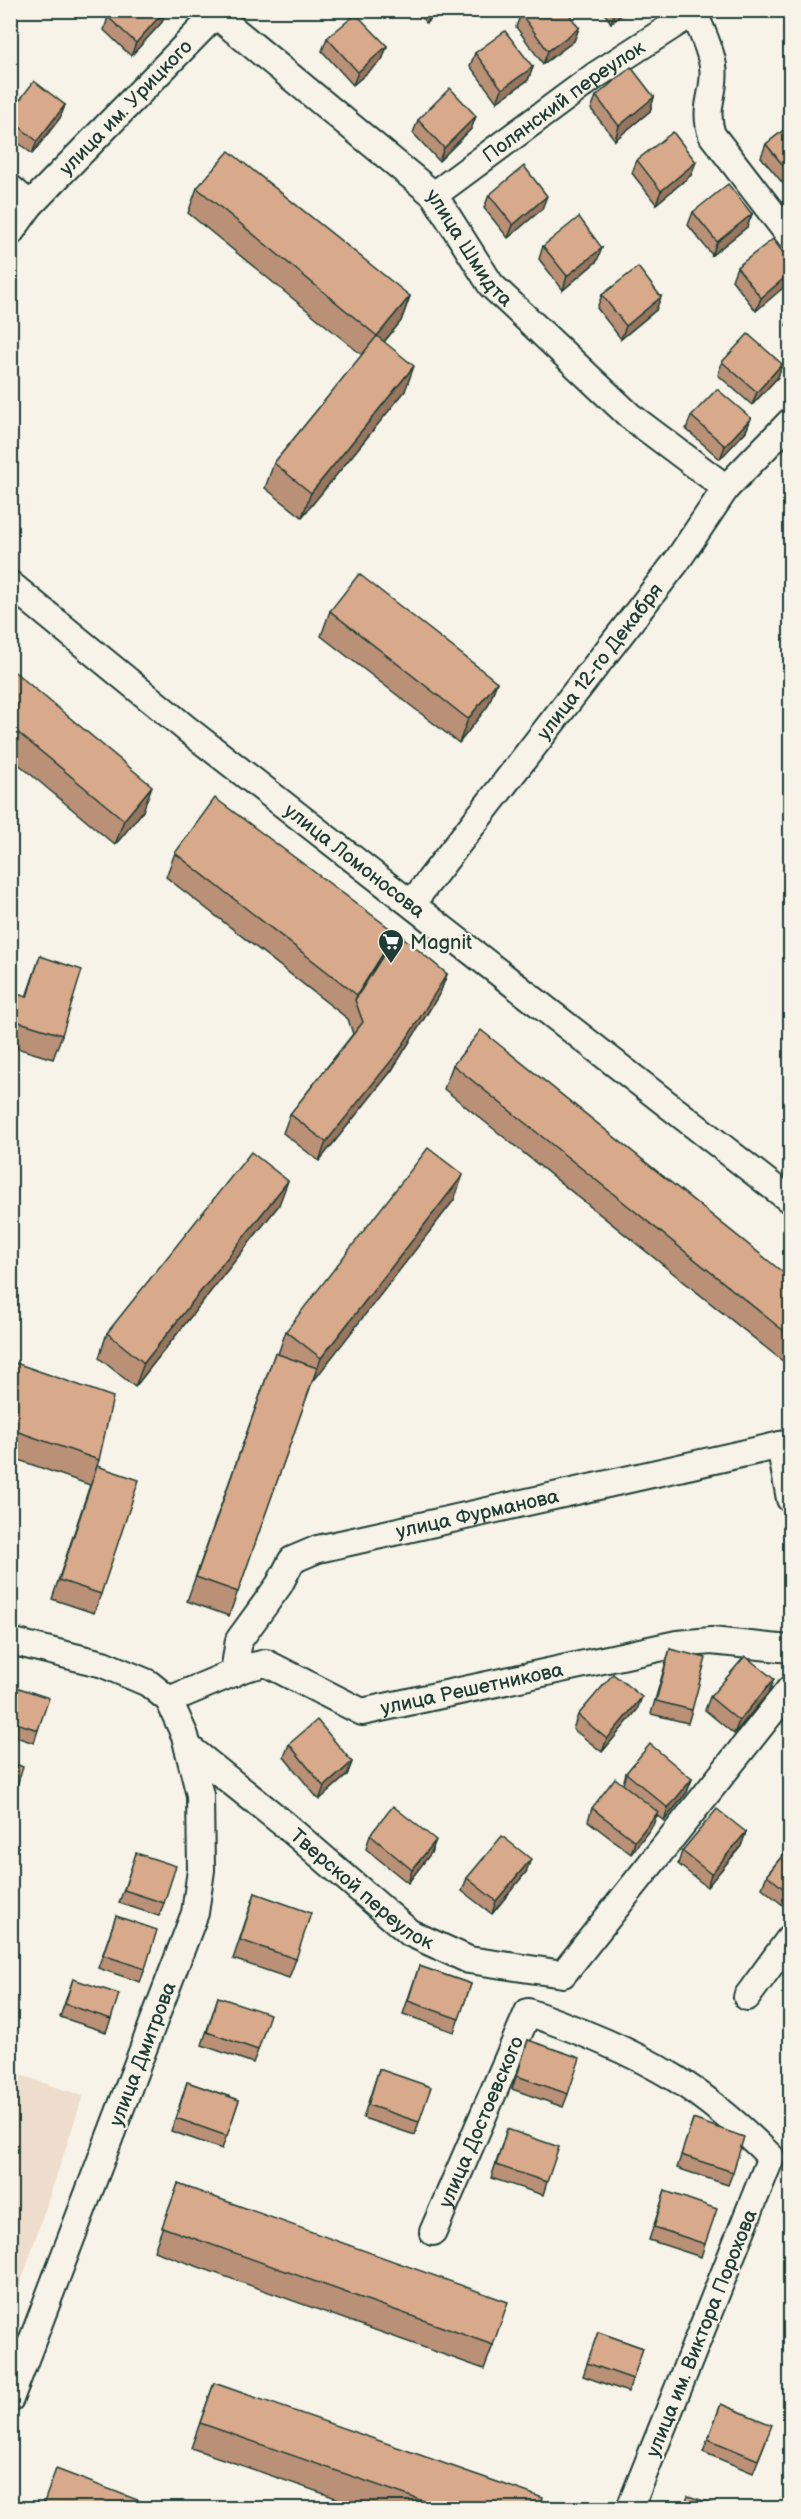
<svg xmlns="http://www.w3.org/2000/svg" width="801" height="2519" viewBox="0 0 801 2519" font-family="'Balsamiq Sans',sans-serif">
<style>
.built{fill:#edc}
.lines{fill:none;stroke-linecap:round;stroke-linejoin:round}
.minor-casing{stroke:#1f3d34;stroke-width:30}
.minor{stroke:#f7f3e8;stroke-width:26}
.wall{fill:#ba9177;stroke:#1f3d34;stroke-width:1.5}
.shaded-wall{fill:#977661;stroke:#1f3d34;stroke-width:1.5}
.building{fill:#d8a98a;stroke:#1f3d34;stroke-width:1.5}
.labels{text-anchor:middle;stroke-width:4.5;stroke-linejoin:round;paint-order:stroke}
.street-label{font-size:20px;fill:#1f3d34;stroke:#f7f3e8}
.poi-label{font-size:20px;fill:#1f3d34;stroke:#f7f3e8;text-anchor:start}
</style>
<rect width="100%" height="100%" fill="#f7f3e8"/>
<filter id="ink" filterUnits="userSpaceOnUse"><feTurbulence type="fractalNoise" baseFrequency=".0167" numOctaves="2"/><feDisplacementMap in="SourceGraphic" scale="12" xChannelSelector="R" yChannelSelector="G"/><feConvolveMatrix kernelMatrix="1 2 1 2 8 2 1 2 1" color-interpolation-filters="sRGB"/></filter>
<g filter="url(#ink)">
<polygon class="built" points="11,2072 83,2096 11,2312 10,2072"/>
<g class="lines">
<defs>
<g id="minor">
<path id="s1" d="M210 10 434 195 491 285 630 416 726 488"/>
<path d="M694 13C701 30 710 47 713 66 717 92 702 105 712 135L790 236"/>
<polyline points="10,188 30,205"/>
<path id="s2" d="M434 195 596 75 697 10"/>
<path id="s3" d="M10 233 30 205 220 10"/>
<path id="s4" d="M10 584 188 730 790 1200"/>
<path id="s5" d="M412 903 677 561 726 488 790 422"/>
<polyline points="780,1445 790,1499"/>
<polyline points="10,1641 103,1664 148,1683 169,1700 185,1736 200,1795 201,1870 195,1913 10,2399"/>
<path id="s6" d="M234 1673 239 1640 279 1585 292 1560 318 1549 790 1443"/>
<path id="s7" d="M169 1700 245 1668 266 1663 362 1712 677 1644 711 1641 790 1649"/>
<path id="s8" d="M188 1747 284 1824 410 1933 469 1960 563 1974 790 1689"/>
<polyline points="747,1997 790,1938"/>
<path id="s9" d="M433 2232 528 2012C578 2030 629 2050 675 2078 710 2100 742 2128 771 2157L630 2508"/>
</g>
</defs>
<use href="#minor" class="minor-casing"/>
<use href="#minor" class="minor"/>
</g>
<g class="wall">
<polygon points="416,10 441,10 426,23"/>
<polygon points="602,10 628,10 611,23"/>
<polygon points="521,14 579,28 574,41 543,64 516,27"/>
<polygon points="108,17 162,22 131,56 104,30"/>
<polygon points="327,38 387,46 382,60 353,85 322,51"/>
<polygon points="475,53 533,67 528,80 497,102 470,66"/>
<polygon points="596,96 654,97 650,111 615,140 591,109"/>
<polygon points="65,105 60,118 32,154 10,136 10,113"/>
<polygon points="476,116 471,129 439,161 413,133 418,120"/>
<polygon points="790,125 790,192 761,157 766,144"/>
<polygon points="637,160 691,175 656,204 632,173"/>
<polygon points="197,188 410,296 401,321 384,342 405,391 302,517 265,488 274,463 362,355 188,213"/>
<polygon points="489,195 542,209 508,238 484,208"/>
<polygon points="693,212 752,214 747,227 712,255 688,225"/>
<polygon points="543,246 597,261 563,290 539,259"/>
<polygon points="790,262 756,311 732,280 737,267"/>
<polygon points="602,295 656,310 621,339 597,308"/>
<polygon points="790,312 790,330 786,325"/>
<polygon points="722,362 782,364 778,377 752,405 718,375"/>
<polygon points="691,416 751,418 746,431 720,459 686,429"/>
<polygon points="330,611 497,682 488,706 459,743 321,636"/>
<polygon points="10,668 143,811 115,845 10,757"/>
<polygon points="175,853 396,933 394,938 447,974 440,993 392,1070 319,1161 283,1133 290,1114 353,1034 348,1019 166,877"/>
<polygon points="40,956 62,1035 53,1059 10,1046 10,992 26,997"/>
<polygon points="453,1065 790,1278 790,1367 444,1089"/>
<polygon points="454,1200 312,1382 229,1616 187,1601 275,1353 278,1354 286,1331"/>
<polygon points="279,1205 135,1387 99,1358 107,1333"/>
<polygon points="10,1361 99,1460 97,1466 101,1594 94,1613 52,1599 90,1485 10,1457"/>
<polygon points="670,1649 692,1710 688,1723 651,1714 666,1662"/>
<polygon points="10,1692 38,1730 34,1743 10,1735"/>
<polygon points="769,1692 734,1734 705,1710 710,1697"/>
<polygon points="637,1710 602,1752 573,1729 578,1715"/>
<polygon points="289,1744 352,1762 347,1775 319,1800 284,1757"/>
<polygon points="626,1773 692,1779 687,1792 664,1821 656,1815 653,1825 631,1854 588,1821 592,1808 623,1784"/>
<polygon points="746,1832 741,1846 707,1887 678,1864 682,1851"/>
<polygon points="370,1835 431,1853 408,1883 366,1849"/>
<polygon points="790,1846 790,1911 762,1888 767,1875"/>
<polygon points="132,1866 164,1903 159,1916 119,1903"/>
<polygon points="526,1872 492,1914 462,1891 467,1878"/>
<polygon points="255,1893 296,1959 289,1978 233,1959"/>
<polygon points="116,1916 145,1969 140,1982 98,1968"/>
<polygon points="419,1966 471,1984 454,2032 403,2014"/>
<polygon points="73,1979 111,2019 106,2032 60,2017"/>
<polygon points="218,1997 258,2050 253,2063 202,2045"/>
<polygon points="528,2040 568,2094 563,2107 512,2089"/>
<polygon points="379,2069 419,2122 415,2135 363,2118"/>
<polygon points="187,2082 239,2100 222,2149 171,2131"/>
<polygon points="693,2119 733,2172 728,2185 677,2168"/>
<polygon points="507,2129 547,2182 543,2195 491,2178"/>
<polygon points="178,2184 493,2345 484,2369 154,2251"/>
<polygon points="665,2191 705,2244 701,2257 649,2240"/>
<polygon points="598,2332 643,2348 628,2392 583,2376"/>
<polygon points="214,2383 540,2508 365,2508 191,2448"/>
<polygon points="721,2404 767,2438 753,2473 703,2452"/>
</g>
<g class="shaded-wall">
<polygon points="165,10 166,10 162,22 131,56 136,43"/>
<polygon points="431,10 441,10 426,23"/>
<polygon points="615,10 628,10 611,23"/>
<polygon points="579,28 574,41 543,64 548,51"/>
<polygon points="387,46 382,60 353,85 358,72"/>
<polygon points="17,53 12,67 10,69 10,62"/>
<polygon points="533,67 528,80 497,102 502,89"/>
<polygon points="654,97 650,111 615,140 619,126"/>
<polygon points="65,105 60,118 32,154 37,141"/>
<polygon points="476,116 471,129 439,161 444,148"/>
<polygon points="696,162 691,175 656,204 661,191"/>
<polygon points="547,196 542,209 508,238 513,225"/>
<polygon points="752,214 747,227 712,255 717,242"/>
<polygon points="602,248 597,261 563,290 567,276"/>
<polygon points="790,273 790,282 756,311 761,298"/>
<polygon points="410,296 401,321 368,361 377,336"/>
<polygon points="661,297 656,310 621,339 626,326"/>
<polygon points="782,364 778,377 752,405 757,392"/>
<polygon points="414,366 405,391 302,517 311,493"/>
<polygon points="751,418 746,431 720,459 725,446"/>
<polygon points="497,682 488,706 459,743 468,719"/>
<polygon points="152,786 143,811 115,845 124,820"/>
<polygon points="396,933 387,957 355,1000 357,995"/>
<polygon points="447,974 440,993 392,1070 319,1161 326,1142"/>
<polygon points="463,1175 454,1200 312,1383 321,1358"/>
<polygon points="288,1181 279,1205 135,1387 144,1363"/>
<polygon points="774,1679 769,1692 734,1734 739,1721"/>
<polygon points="642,1697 637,1710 602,1752 607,1739"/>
<polygon points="352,1762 347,1775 319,1800 324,1787"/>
<polygon points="692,1779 687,1792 664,1821 668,1808"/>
<polygon points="658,1812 653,1825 631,1854 635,1841"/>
<polygon points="746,1832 741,1846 707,1887 711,1874"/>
<polygon points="436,1840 431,1853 408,1883 412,1870"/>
<polygon points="531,1859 526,1872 492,1914 496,1901"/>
</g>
<g class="building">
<polygon points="114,10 165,10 136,43 108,17"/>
<polygon points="526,10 566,10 579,28 548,51 521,14"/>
<polygon points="356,14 387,46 358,72 327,38"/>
<polygon points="505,31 533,67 502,89 475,53"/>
<polygon points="10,48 17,53 10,62"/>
<polygon points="631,67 654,97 619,126 596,96"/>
<polygon points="34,81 65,105 37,141 10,119 10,113"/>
<polygon points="450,88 476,116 444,148 418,120"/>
<polygon points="790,125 790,174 766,144"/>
<polygon points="673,132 696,162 661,191 637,160"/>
<polygon points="229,151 410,296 377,336 197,188"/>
<polygon points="524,166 547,196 513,225 489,195"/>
<polygon points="728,184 752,214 717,242 693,212"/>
<polygon points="579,217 602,248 567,276 543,246"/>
<polygon points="773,239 790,262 790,273 761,298 737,267"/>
<polygon points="638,267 661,297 626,326 602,295"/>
<polygon points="748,334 782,364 757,392 722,362"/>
<polygon points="377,336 414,366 311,493 274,463"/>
<polygon points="717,389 751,418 725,446 691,416"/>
<polygon points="359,574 497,682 468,719 330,611"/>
<polygon points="10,668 152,786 124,820 10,726"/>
<polygon points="215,798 396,933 357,995 175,853"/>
<polygon points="399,934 447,974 399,1051 326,1142 290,1114 363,1022 355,1000 394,938"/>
<polygon points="40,956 82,970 62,1035 16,1021 10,1039 10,992 27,997"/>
<polygon points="481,1030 790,1278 790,1336 453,1065"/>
<polygon points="428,1148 463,1175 321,1358 286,1331"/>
<polygon points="251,1152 288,1181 144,1363 107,1333"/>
<polygon points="275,1353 317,1368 238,1592 196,1577"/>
<polygon points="10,1361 113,1397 99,1460 10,1429"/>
<polygon points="97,1466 139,1480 101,1594 59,1580"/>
<polygon points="670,1649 706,1658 692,1710 656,1701"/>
<polygon points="745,1656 774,1679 739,1721 710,1697"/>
<polygon points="613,1674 642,1697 607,1739 578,1715"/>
<polygon points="13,1686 49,1698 38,1730 10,1721 10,1692"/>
<polygon points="317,1720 352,1762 324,1787 289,1744"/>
<polygon points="650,1744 692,1779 668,1808 626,1773"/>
<polygon points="10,1762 23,1767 12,1801 10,1801"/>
<polygon points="615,1778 658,1812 635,1841 592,1808"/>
<polygon points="393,1806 436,1840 412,1870 370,1835"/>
<polygon points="717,1809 746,1832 711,1874 682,1851"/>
<polygon points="502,1836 531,1859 496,1901 467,1878"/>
<polygon points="790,1846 790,1894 767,1875"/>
<polygon points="136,1853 176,1866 164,1903 124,1890"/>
<polygon points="255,1893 311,1913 296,1959 240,1940"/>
<polygon points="116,1916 157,1930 145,1969 103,1955"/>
<polygon points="419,1966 471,1984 459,2019 408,2001"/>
<polygon points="73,1979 119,1994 111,2019 65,2004"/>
<polygon points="218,1997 270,2014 258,2050 207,2032"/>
<polygon points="528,2040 580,2058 568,2094 517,2076"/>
<polygon points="379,2069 431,2087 419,2122 368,2105"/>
<polygon points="187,2082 239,2100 227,2136 176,2118"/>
<polygon points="693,2119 744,2137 733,2172 681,2155"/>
<polygon points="507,2129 559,2147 547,2182 496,2165"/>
<polygon points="178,2184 508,2302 493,2345 162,2227"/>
<polygon points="665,2191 717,2209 705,2244 654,2227"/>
<polygon points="598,2332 643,2348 633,2379 587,2363"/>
<polygon points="214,2383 543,2498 540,2508 443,2508 200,2423"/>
<polygon points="721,2404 772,2425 758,2460 708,2439"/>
<polygon points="56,2469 156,2507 155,2508 42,2508"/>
<polygon points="688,2496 725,2508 684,2508"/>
</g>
</g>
<defs>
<symbol id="supermarket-pin" viewBox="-11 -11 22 30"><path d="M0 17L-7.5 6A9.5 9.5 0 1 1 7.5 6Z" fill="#1f3d34" stroke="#f7f3e8"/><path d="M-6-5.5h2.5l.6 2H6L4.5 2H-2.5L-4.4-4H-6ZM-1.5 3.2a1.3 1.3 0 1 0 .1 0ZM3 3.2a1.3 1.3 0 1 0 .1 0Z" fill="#fff"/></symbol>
</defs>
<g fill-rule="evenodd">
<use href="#supermarket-pin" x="376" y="927" width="30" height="40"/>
</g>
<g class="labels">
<g class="street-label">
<text dy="7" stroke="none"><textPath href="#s2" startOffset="160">Полянский переулок</textPath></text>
<text dy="7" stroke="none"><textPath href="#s3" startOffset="171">улица им. Урицкого</textPath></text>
<text dy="7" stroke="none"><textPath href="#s1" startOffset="354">улица Шмидта</textPath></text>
<text dy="7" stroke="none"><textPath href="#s5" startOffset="306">улица 12-го Декабря</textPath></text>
<text dy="7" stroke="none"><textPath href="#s4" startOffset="442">улица Ломоносова</textPath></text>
<text dy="7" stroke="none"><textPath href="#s6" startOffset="321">улица Фурманова</textPath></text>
<text dy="7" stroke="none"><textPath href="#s7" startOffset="324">улица Решетникова</textPath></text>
<text dy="7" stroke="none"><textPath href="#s8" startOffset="225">Тверской переулок</textPath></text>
<text transform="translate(142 2054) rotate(-69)" y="7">улица Дмитрова</text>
<text dy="7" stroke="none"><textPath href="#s9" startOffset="120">улица Достоевского</textPath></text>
<text transform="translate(701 2333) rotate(-68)" y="7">улица им. Виктора Порохова</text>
</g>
<g class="poi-label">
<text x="410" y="949">Magnit</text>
</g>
</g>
<rect width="801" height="2519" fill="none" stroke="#f7f3e8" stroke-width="36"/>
<rect x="18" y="18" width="765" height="2483" fill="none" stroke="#1f3d34" stroke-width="2" filter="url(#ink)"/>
</svg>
